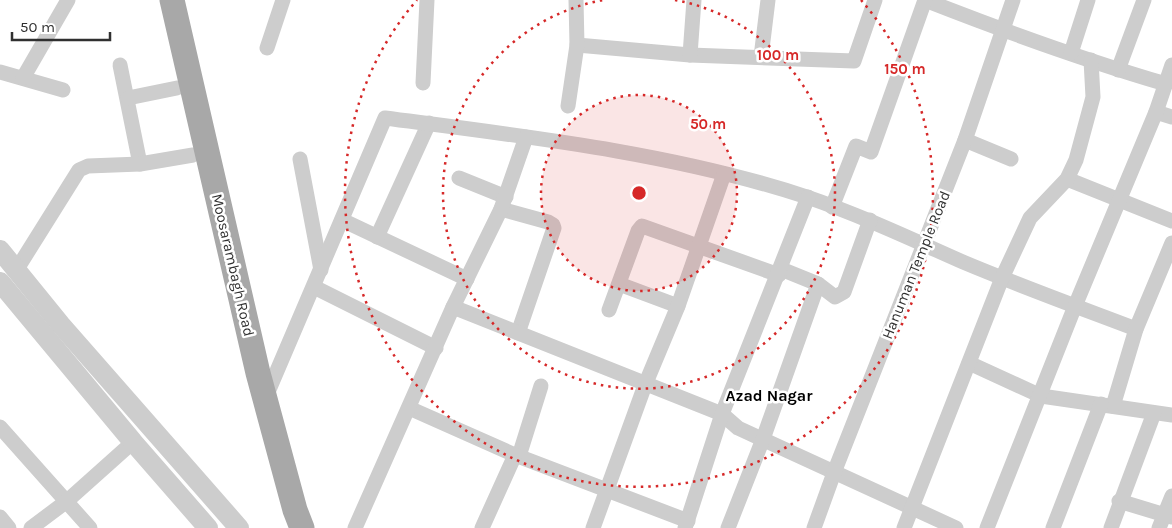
<svg xmlns="http://www.w3.org/2000/svg" width="1172" height="528" viewBox="0 0 1172 528" font-family="Karla,sans-serif">
<style>
.lines{fill:none;stroke-linecap:round;stroke-linejoin:round}
.minor{stroke:#cdcdcd;stroke-width:15}
.tertiary{stroke:#cdcdcd;stroke-width:20}
.primary{stroke:#a8a8a8;stroke-width:25}
.ring{fill:none;stroke:#d62828;stroke-width:2.5;stroke-dasharray:2.5 5}
.labels{text-anchor:middle;stroke-width:5;stroke-linejoin:round;paint-order:stroke}
.street-label{font-size:15px;fill:#303030;stroke:#fff}
.neighbourhood-label{font-size:16px;font-weight:bold;fill:#000;stroke:#fff}
.centre{fill:#d62828;stroke:#fff;stroke-width:2.5}
.ring-label{font-size:15px;text-anchor:middle;font-weight:bold;fill:#d62828;stroke:#fff;stroke-width:5;stroke-linejoin:round;paint-order:stroke}
</style>
<rect width="100%" height="100%" fill="#fff"/>
<g class="lines">
<g class="minor">
<path d="M925 0C1004 31 1084 60 1166 84"/>
<polyline points="577,45 690,55 854,61 875,0"/>
<polyline points="267,48 283,0"/>
<polyline points="1071,53 1088,0"/>
<polyline points="690,55 694,0"/>
<polyline points="761,57 768,0"/>
<polyline points="120,65 140,164"/>
<polyline points="1118,70 1144,0"/>
<polyline points="0,72 63,90"/>
<polyline points="23,78 68,0"/>
<polyline points="423,83 427,0"/>
<polyline points="128,98 177,88"/>
<polyline points="568,106 577,45 576,0"/>
<polyline points="1156,112 1172,117"/>
<polyline points="965,140 1011,159"/>
<polyline points="300,159 321,270"/>
<polyline points="459,178 506,197"/>
<polyline points="1067,179 1172,221"/>
<polyline points="832,207 856,146 871,152 925,0"/>
<polyline points="501,209 548,222 553,225 554,228 518,333"/>
<polyline points="342,220 467,279"/>
<polyline points="377,237 429,123"/>
<polyline points="17,269 79,170 88,166 140,164 193,155"/>
<polyline points="781,269 818,284"/>
<polyline points="619,284 678,306"/>
<polyline points="314,287 436,348"/>
<polyline points="453,307 722,414 738,428 956,528"/>
<polyline points="609,310 638,231 642,226 779,275"/>
<polyline points="969,363 1041,396 1172,415"/>
<path d="M265 399 385 118C523 136 674 153 807 197 860 215 911 239 963 262 1020 286 1078 307 1136 329"/>
<polyline points="1113,406 1136,329 1172,243"/>
<polyline points="409,408 515,455 688,521"/>
<polyline points="0,427 90,528"/>
<polyline points="519,456 541,386"/>
<polyline points="1119,501 1172,517"/>
<polyline points="0,517 9,528"/>
<polyline points="31,528 67,501 133,442"/>
<polyline points="355,528 453,307 501,209 526,137"/>
<polyline points="482,528 515,455"/>
<polyline points="593,528 645,385 678,306 724,174"/>
<polyline points="685,528 722,414 808,197"/>
<polyline points="728,528 763,439 818,284 835,297 844,292 870,220"/>
<polyline points="814,528 835,470 965,140 1013,0"/>
<polyline points="904,528 1002,278 1030,218 1067,179 1076,160 1093,97 1091,60"/>
<polyline points="987,528 1075,306 1156,112 1172,65"/>
<polyline points="1053,528 1101,404"/>
<polyline points="1111,528 1154,413"/>
<polyline points="1159,528 1172,496"/>
</g>
<g class="tertiary">
<polyline points="0,250 61,325 239,528"/>
<polyline points="0,282 133,442 208,528"/>
</g>
<polyline class="primary" points="172,0 258,373 295,510 302,528"/>
</g>
<circle cx="639" cy="193" r="98" fill="#d62828" fill-opacity=".12"/>
<g class="ring">
<circle cx="639" cy="193" r="98"/>
<path d="M675 0A196 196 0 1 1 603 0"/>
<path d="M861 0A294 294 0 1 1 417 0"/>
</g>
<g class="labels">
<g class="street-label">
<text transform="translate(233 265) rotate(77)" y="5">Moosarambagh Road</text>
<text transform="translate(916 265) rotate(-68)" y="5">Hanuman Temple Road</text>
</g>
<g class="neighbourhood-label">
<text x="769" y="401">Azad Nagar</text>
</g>
</g>
<circle cx="639" cy="193" r="8" class="centre"/>
<g class="ring-label">
<text x="778" y="60">100 m</text>
<text x="905" y="74">150 m</text>
<text x="708" y="129">50 m</text>
</g>
<path d="M12 32v8h98v-8" fill="none" stroke="#303030" stroke-width="2.5"/>
<text x="20" y="32" font-size="15" fill="#303030" stroke="#ffffff" stroke-width="4" paint-order="stroke">50 m</text>
</svg>
